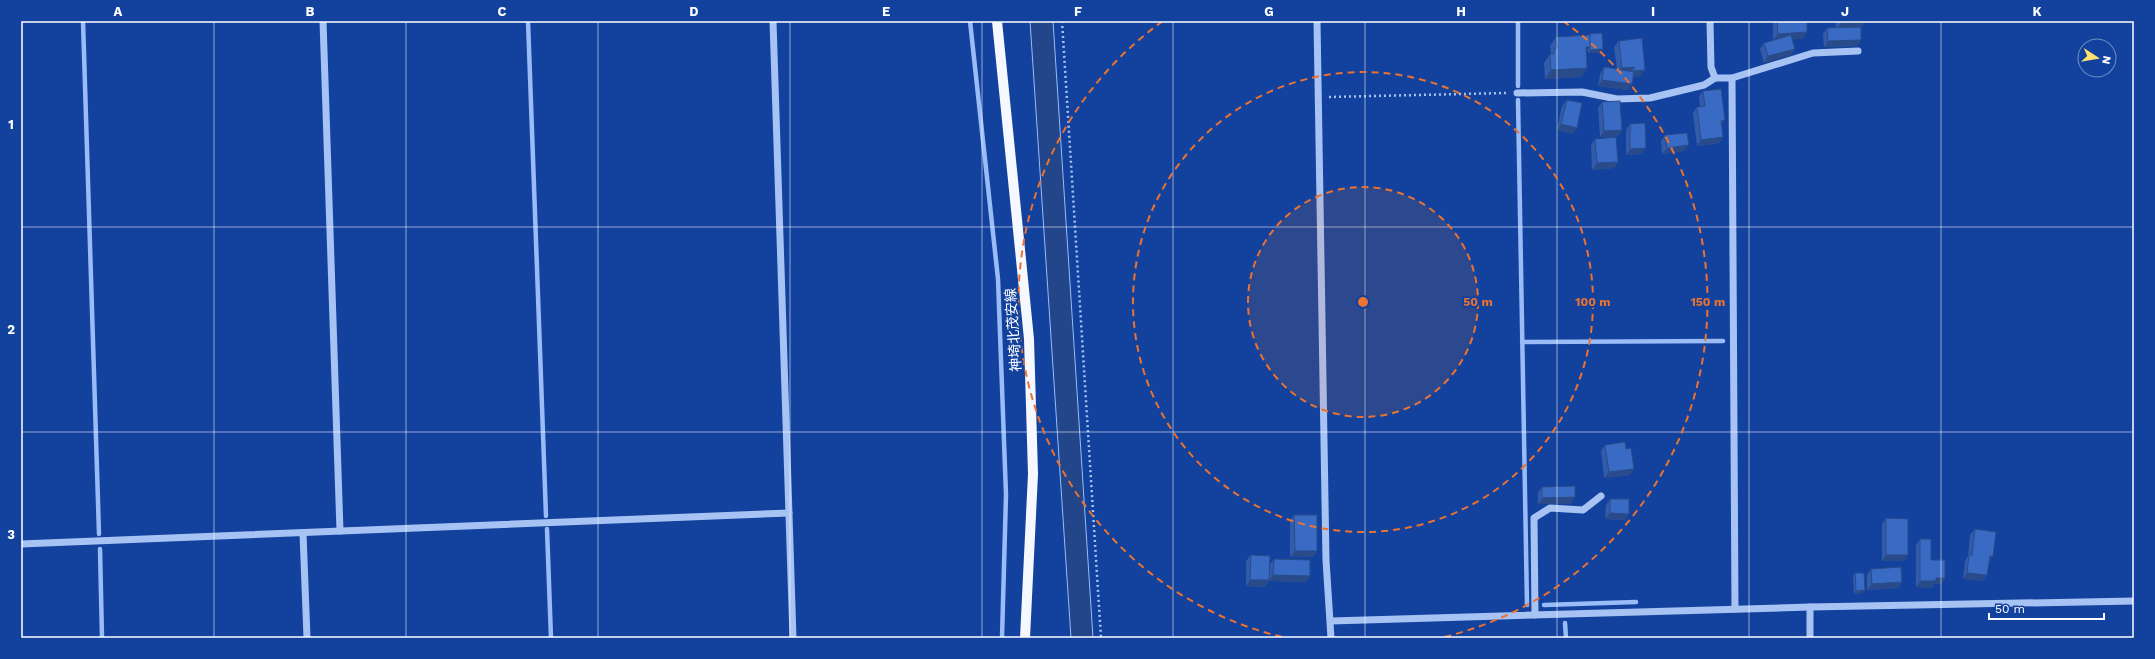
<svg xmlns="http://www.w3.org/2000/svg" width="2155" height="659" viewBox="0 0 2155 659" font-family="'Work Sans','Noto Sans JP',sans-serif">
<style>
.water{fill:#23468b;stroke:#99bcf7}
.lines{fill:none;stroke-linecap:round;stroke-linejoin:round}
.stream{stroke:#99bcf7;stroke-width:4.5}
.path{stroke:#a7c3f4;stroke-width:2.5;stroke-dasharray:2 3;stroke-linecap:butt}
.minor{stroke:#a7c3f4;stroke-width:7}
.major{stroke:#f5f8ff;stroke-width:10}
.wall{fill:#325ca9}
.shaded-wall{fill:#294b89}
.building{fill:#3a6bc4;stroke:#294b89}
.grid{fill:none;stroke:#fff;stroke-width:1;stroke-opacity:0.55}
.ring{fill:none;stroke:#eb7230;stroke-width:2;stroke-dasharray:7 5}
.labels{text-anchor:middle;stroke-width:4;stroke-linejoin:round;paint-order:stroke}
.street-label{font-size:14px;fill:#fff;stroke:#12429d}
.centre{fill:#eb7230;stroke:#12429d;stroke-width:2}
.ring-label{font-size:12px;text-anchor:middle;font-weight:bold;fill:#eb7230;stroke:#12429d;stroke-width:4;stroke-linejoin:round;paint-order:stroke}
.neatline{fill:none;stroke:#fff;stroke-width:1.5}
.grid-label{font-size:13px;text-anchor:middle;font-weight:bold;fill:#fff}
</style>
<rect width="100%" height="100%" fill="#12429d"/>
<polygon class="water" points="1030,21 1053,21 1093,638 1071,638"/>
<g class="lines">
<g class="stream">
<polyline points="83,21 99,534"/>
<polyline points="528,21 546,516"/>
<polyline points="970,21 998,279 1006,495 1002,638"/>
<polyline points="1518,21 1518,86"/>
<polyline points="1518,100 1527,605"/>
<polyline points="1522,342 1723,341"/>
<polyline points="547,529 551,638"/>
<polyline points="100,549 102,638"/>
<polyline points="1544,605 1636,602"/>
<polyline points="1565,623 1566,638"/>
</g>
<g class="path">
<polyline points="1062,21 1101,638"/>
<polyline points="1329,97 1506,93"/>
</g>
<g class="minor">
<polyline points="323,21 340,531"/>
<polyline points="773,21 793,638"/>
<polyline points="1317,21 1326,560 1331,638"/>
<polyline points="1710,21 1711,67 1715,78 1732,78 1735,609"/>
<polyline points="1732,78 1813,53 1858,51"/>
<polyline points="1517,93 1582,92 1617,99 1650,98 1704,85 1715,78"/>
<polyline points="303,533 307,638"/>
<polyline points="21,544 789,513"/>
<polyline points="1810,607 1810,638"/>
<polyline points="1535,615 1534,518 1550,508 1583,510 1601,496"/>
<polyline points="1331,621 1810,607 2134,601"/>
</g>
<polyline class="major" points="997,21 1029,339 1033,474 1025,638"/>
</g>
<g class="wall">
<polygon points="1773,21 1807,21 1807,32 1803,39 1793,39 1791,55 1764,63 1760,49 1764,43 1776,40 1773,40"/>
<polygon points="1836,21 1865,21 1861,27 1861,40 1857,46 1824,47 1823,34 1827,28 1836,27"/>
<polygon points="1589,34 1603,49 1601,53 1588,53 1588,50 1586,52 1587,68 1581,77 1545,79 1544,63 1551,53 1550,46 1556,37 1588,35"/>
<polygon points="1619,41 1641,76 1633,77 1632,84 1628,90 1598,86 1600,74 1604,67 1617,69 1614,47"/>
<polygon points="1703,91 1722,125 1723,137 1719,143 1697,146 1693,113 1697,107 1700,107 1699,97"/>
<polygon points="1567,100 1577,128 1573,134 1557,130 1562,106"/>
<polygon points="1602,102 1622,130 1618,136 1600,137 1598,108"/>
<polygon points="1630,124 1641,154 1626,155 1626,130"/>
<polygon points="1665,135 1684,151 1662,154 1661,141"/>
<polygon points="1595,139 1618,162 1614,168 1592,170 1591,145"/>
<polygon points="1605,445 1630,475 1604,478 1601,451"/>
<polygon points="1542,487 1575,497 1570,504 1538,504 1538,493"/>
<polygon points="1610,499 1625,520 1605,519 1606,505"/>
<polygon points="1294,515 1317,551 1313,557 1290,557 1290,521"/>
<polygon points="1886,518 1908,555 1904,561 1882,561 1882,524"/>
<polygon points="1975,529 1993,556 1989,562 1987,575 1983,581 1963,579 1965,561 1968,556 1970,535"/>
<polygon points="1920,539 1931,560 1945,578 1941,584 1934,584 1932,588 1916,587 1916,545"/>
<polygon points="1251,555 1269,580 1265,587 1246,586 1246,561"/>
<polygon points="1274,559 1310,576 1306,582 1269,581 1269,565"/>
<polygon points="1871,569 1902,582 1898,588 1867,590 1867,575"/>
<polygon points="1855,573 1863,593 1854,594 1853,576"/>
</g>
<g class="shaded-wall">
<polygon points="1865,21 1861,28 1836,29 1841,23"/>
<polygon points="1807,32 1803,39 1773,40 1778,34"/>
<polygon points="1861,40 1857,46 1824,47 1828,41"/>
<polygon points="1586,47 1590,47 1584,55"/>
<polygon points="1603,49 1601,53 1588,53 1590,50"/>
<polygon points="1795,49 1791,55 1764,63 1768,56"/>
<polygon points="1634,67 1629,73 1617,74 1622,68"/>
<polygon points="1587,68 1581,77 1545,79 1551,70"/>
<polygon points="1645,70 1641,76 1630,77 1634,71"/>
<polygon points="1602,80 1632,84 1628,90 1598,86"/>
<polygon points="1725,120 1721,126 1721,121"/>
<polygon points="1561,124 1577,128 1573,134 1557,130"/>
<polygon points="1622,130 1618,136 1600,137 1604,131"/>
<polygon points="1723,137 1719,143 1697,146 1701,140"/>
<polygon points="1689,145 1684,151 1662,154 1667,148"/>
<polygon points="1646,148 1641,154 1626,155 1630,149"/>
<polygon points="1618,162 1614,168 1592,170 1597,163"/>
<polygon points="1634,469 1630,475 1604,478 1609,472"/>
<polygon points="1575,497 1570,504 1538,504 1542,498"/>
<polygon points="1610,513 1629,514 1625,520 1605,519"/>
<polygon points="1295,551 1317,551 1313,557 1290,557"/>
<polygon points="1886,555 1908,555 1904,561 1882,561"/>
<polygon points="1990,556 1993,556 1989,563 1985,562"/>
<polygon points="1967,573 1987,575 1983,581 1963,579"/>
<polygon points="1273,575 1310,576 1306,582 1269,581"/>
<polygon points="1936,578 1945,578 1941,584 1934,584 1932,588 1916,587 1920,581"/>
<polygon points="1250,580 1269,580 1265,587 1246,586"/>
<polygon points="1902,582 1898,588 1867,590 1872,584"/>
<polygon points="1865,590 1863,593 1854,594 1856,591"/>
</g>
<g class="building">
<polygon points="1777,21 1807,21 1807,32 1778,34"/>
<polygon points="1840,21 1865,21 1841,23"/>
<polygon points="1861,27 1861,40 1828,41 1827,28"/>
<polygon points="1602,33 1603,49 1590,50 1589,34"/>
<polygon points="1590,35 1590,47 1586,47 1587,68 1551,70 1550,54 1554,54 1554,49 1557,48 1556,37"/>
<polygon points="1791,35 1795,49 1768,56 1764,43"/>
<polygon points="1642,38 1645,70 1634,71 1634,67 1622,68 1619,41"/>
<polygon points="1604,67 1634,72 1632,84 1602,80"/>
<polygon points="1721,89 1725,120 1721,121 1723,137 1701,140 1697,107 1705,106 1703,91"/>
<polygon points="1567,100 1582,103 1577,128 1561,124"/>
<polygon points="1620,101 1622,130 1604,131 1602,102"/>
<polygon points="1645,123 1646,148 1630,149 1630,124"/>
<polygon points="1687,133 1689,145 1667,148 1665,135"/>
<polygon points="1616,137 1618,162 1597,163 1595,139"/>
<polygon points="1625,442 1626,449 1631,448 1634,469 1609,472 1605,445"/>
<polygon points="1575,486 1575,497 1542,498 1542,487"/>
<polygon points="1610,499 1629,499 1629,514 1610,513"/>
<polygon points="1294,515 1317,515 1317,551 1295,551"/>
<polygon points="1886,518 1908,519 1908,555 1886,555"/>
<polygon points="1975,529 1996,532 1993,556 1990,556 1987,575 1967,573 1969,555 1972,555"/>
<polygon points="1920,539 1931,539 1931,560 1945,560 1945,578 1936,578 1936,581 1920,581"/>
<polygon points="1251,555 1270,556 1269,580 1250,580"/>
<polygon points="1274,559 1310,560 1310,576 1273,575"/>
<polygon points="1901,567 1902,582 1872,584 1871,569"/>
<polygon points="1855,573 1864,573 1865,590 1856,591"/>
</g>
<path class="grid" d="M214 21V638M406 21V638M598 21V638M790 21V638M982 21V638M1173 21V638M1365 21V638M1557 21V638M1749 21V638M1941 21V638M21 227H2134M21 432H2134"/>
<circle cx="1363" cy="302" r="115" fill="#eb7230" fill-opacity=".12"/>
<g class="ring">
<circle cx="1363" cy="302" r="115"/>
<circle cx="1363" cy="302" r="230"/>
<path d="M1282 637A345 345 0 0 1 1163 21M1563 21A345 345 0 0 1 1444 637"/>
</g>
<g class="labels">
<g class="street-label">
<text transform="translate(1013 330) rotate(-94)" y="5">神埼北茂安線</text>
</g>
</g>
<circle cx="1363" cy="302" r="6" class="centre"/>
<g class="ring-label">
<text x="1478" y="306">50 m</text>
<text x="1593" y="306">100 m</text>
<text x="1708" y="306">150 m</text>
</g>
<rect width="2155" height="659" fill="none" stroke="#12429d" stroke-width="44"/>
<g transform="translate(2097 58) rotate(102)"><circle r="19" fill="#12429d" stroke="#718ec4"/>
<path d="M0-3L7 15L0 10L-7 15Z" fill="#ffe26b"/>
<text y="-6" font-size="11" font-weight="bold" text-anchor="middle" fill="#ffffff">N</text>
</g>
<path d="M1989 613v6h115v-6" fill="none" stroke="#ffffff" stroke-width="2"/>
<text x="1995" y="613" font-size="12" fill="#ffffff" stroke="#12429d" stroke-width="3" paint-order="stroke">50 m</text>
<rect x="22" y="22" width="2111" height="615" class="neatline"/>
<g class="grid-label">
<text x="118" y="16">A</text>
<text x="310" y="16">B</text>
<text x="502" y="16">C</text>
<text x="694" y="16">D</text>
<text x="886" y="16">E</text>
<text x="1078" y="16">F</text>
<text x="1269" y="16">G</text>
<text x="1461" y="16">H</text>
<text x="1653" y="16">I</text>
<text x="1845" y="16">J</text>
<text x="2037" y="16">K</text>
<text x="11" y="129">1</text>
<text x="11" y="334">2</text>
<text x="11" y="539">3</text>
</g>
</svg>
